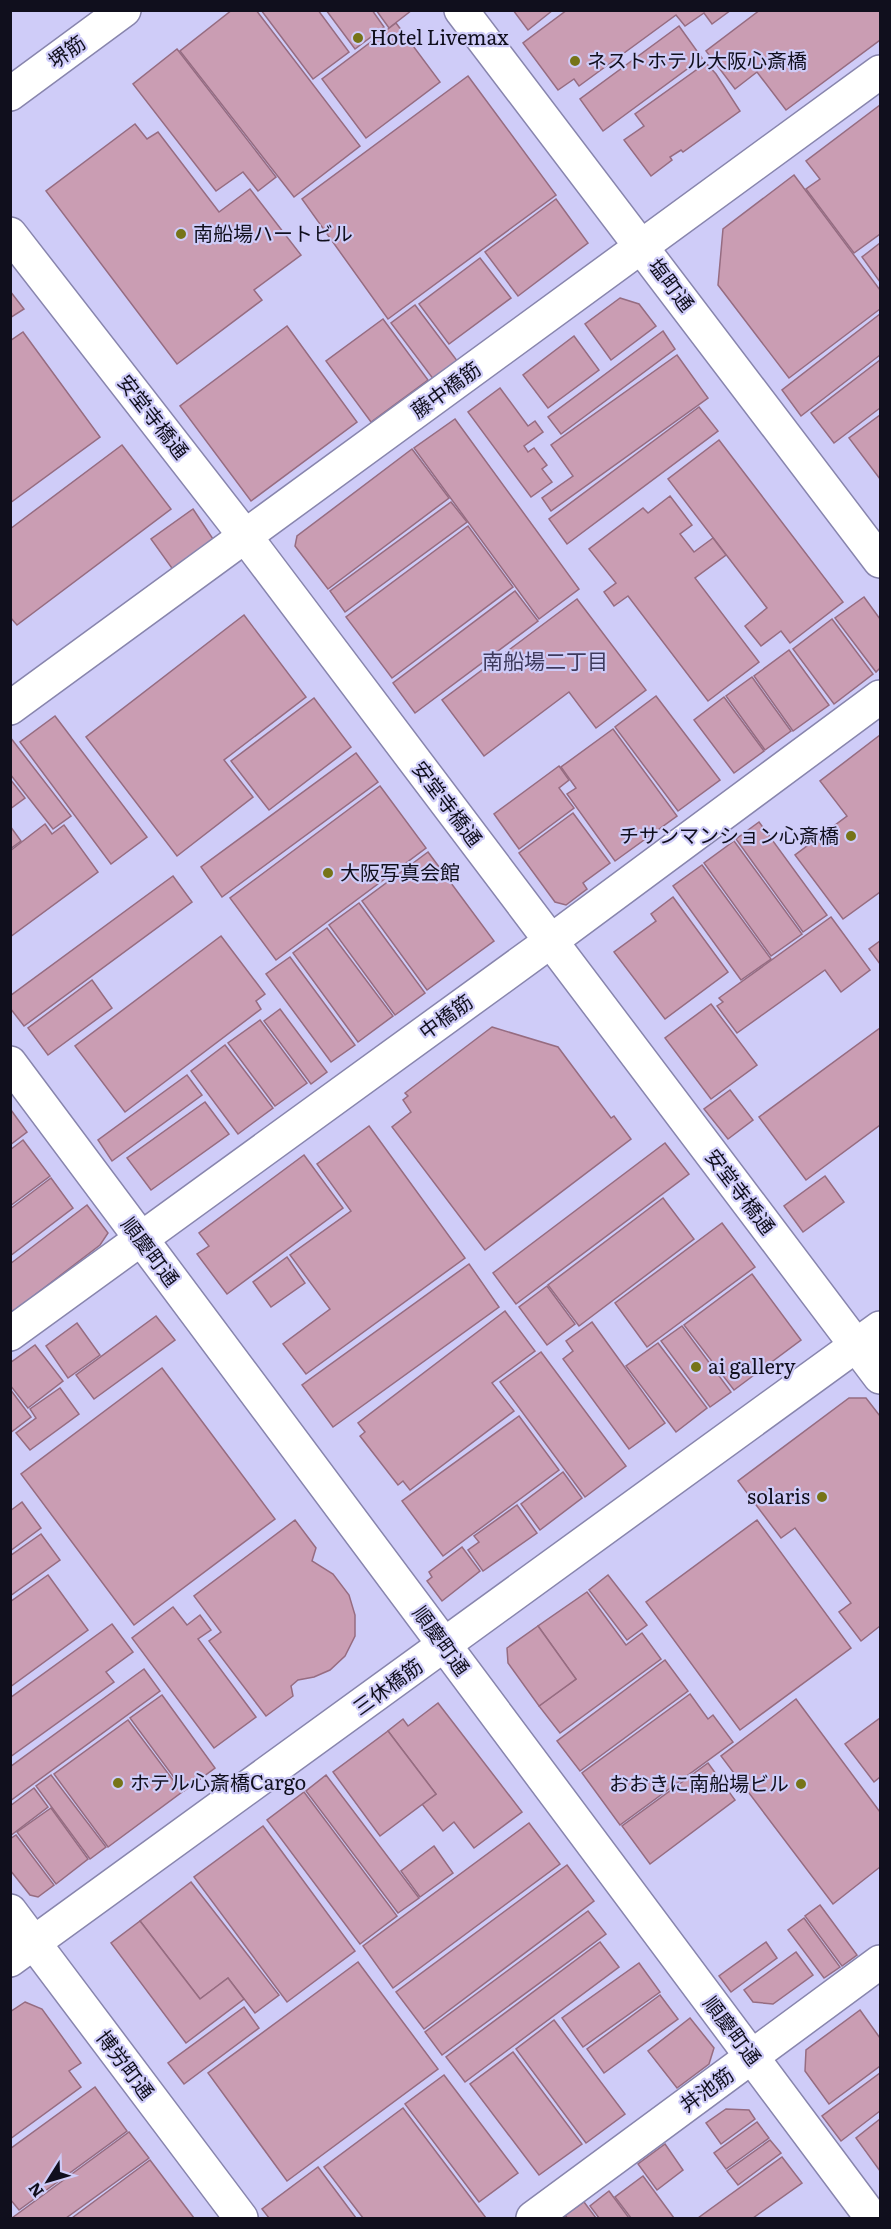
<svg xmlns="http://www.w3.org/2000/svg" width="891" height="2229" viewBox="0 0 891 2229" font-family="Literata,'Noto Sans JP',serif">
<style>
.building{fill:#ca9db3;stroke:#966c81;stroke-width:1.5}
.lines{fill:none;stroke-linecap:round;stroke-linejoin:round}
.street-casing{stroke:#8885ad;stroke-width:36}
.secondary-casing{stroke:#8885ad;stroke-width:36}
.street{stroke:#fff;stroke-width:33}
.secondary{stroke:#fff;stroke-width:33}
.poi-dot{fill:#767418;stroke:#cfccf8;stroke-width:2}
.labels{text-anchor:middle;stroke-width:4.5;stroke-linejoin:round;paint-order:stroke}
.poi-label{font-size:20px;fill:#100f1d;stroke:#cfccf8;text-anchor:start}
.street-label{font-size:20px;fill:#100f1d;stroke:#cfccf8}
.neighbourhood-label{font-size:21px;fill:#3e3a5d;stroke:#cfccf8}
</style>
<rect width="100%" height="100%" fill="#cfccf8"/>
<g class="building">
<polygon points="232,10 256,10 360,146 294,197 180,51"/>
<polygon points="261,10 318,10 349,52 313,79"/>
<polygon points="326,10 372,10 384,27 355,49"/>
<polygon points="376,10 412,10 389,28"/>
<polygon points="513,10 553,10 528,30"/>
<polygon points="567,10 731,10 712,24 704,13 685,26 676,15 579,86 574,79 558,90 523,43"/>
<polygon points="760,10 880,10 880,40 786,110 757,72 735,89 706,51"/>
<polygon points="396,23 440,82 366,138 322,79"/>
<polygon points="679,26 702,58 603,131 580,99"/>
<polygon points="177,49 276,177 258,191 243,172 216,191 133,84"/>
<polygon points="706,63 716,74 740,111 683,152 681,150 670,157 672,160 651,176 624,140 644,126 635,114"/>
<polygon points="468,76 556,195 388,319 302,199"/>
<polygon points="880,105 880,234 854,253 806,189 820,179 806,161"/>
<polygon points="135,124 147,139 158,132 219,212 250,189 301,255 254,290 262,300 177,364 46,191"/>
<polygon points="794,175 880,290 880,309 789,378 718,285 723,229"/>
<polygon points="556,199 588,243 518,296 485,252"/>
<polygon points="880,243 880,282 862,257"/>
<polygon points="480,258 511,298 449,344 419,304"/>
<polygon points="10,291 24,309 10,318"/>
<polygon points="620,298 639,304 656,326 611,360 585,324"/>
<polygon points="415,305 458,362 434,380 391,323"/>
<polygon points="880,314 880,355 801,416 782,390"/>
<polygon points="383,319 428,380 371,422 326,361"/>
<polygon points="287,326 357,422 251,501 180,406"/>
<polygon points="663,331 675,349 561,434 548,417"/>
<polygon points="23,332 100,437 10,503 10,341"/>
<polygon points="574,336 599,370 548,408 523,375"/>
<polygon points="677,355 708,398 551,511 542,498 573,476 551,445"/>
<polygon points="880,360 880,408 834,443 811,413"/>
<polygon points="500,388 528,426 535,421 543,432 524,446 528,452 534,448 547,465 542,469 552,482 531,497 468,412"/>
<polygon points="699,407 718,431 567,544 549,519"/>
<polygon points="880,415 880,479 849,438"/>
<polygon points="455,419 579,589 539,619 414,448"/>
<polygon points="719,440 843,602 790,643 781,631 761,646 745,626 767,608 668,479"/>
<polygon points="122,445 171,509 17,625 10,617 10,529"/>
<polygon points="412,449 449,498 328,589 295,546 297,536"/>
<polygon points="670,496 692,525 680,534 694,552 713,538 726,555 695,578 759,662 708,701 628,596 614,606 604,592 616,583 589,549 643,508 648,513"/>
<polygon points="451,502 467,522 345,612 330,591"/>
<polygon points="193,509 215,542 174,571 151,539"/>
<polygon points="468,526 513,587 392,678 346,617"/>
<polygon points="515,591 538,621 415,713 393,683"/>
<polygon points="864,597 880,619 880,668 876,672 835,618"/>
<polygon points="577,599 646,690 596,728 569,692 484,756 442,700"/>
<polygon points="244,615 306,697 224,760 253,797 177,856 86,737"/>
<polygon points="832,619 873,674 834,704 793,649"/>
<polygon points="789,650 829,705 793,731 754,676"/>
<polygon points="752,677 791,731 765,750 726,696"/>
<polygon points="656,696 720,780 678,811 615,727"/>
<polygon points="724,697 764,751 734,773 694,720"/>
<polygon points="314,698 351,747 269,810 231,761"/>
<polygon points="55,716 147,837 111,864 20,742"/>
<polygon points="613,729 677,816 615,861 567,794 576,788 561,767"/>
<polygon points="880,735 880,892 843,919 795,855 847,816 820,781"/>
<polygon points="10,737 71,816 53,829 10,774"/>
<polygon points="356,753 378,782 222,897 201,867"/>
<polygon points="559,766 569,780 559,788 574,808 519,849 494,814"/>
<polygon points="10,779 25,798 10,809"/>
<polygon points="380,786 426,848 276,960 230,898"/>
<polygon points="573,813 610,863 583,883 587,889 566,905 555,902 519,853"/>
<polygon points="759,822 827,915 803,932 736,839"/>
<polygon points="45,824 52,834 64,825 98,872 10,937 10,851"/>
<polygon points="10,826 21,841 10,849"/>
<polygon points="734,841 802,934 771,956 704,863"/>
<polygon points="428,852 494,941 427,990 362,901"/>
<polygon points="702,865 771,959 741,980 673,886"/>
<polygon points="173,876 192,902 24,1026 10,1008 10,996"/>
<polygon points="673,897 728,972 665,1019 614,952 656,921 651,914"/>
<polygon points="359,903 425,993 395,1015 329,925"/>
<polygon points="831,917 870,970 841,992 825,970 737,1033 717,1006 723,1002 719,998"/>
<polygon points="327,928 393,1016 358,1042 293,953"/>
<polygon points="221,936 265,994 256,1001 261,1009 125,1112 75,1046"/>
<polygon points="880,941 880,964 869,949"/>
<polygon points="290,957 355,1045 331,1062 266,974"/>
<polygon points="92,980 112,1008 48,1055 28,1028"/>
<polygon points="711,1004 757,1065 711,1099 665,1038"/>
<polygon points="280,1009 327,1072 311,1084 264,1021"/>
<polygon points="260,1020 307,1083 275,1106 228,1043"/>
<polygon points="492,1027 558,1047 611,1118 614,1116 631,1139 485,1250 392,1127 411,1112 403,1100 408,1096 405,1093"/>
<polygon points="880,1028 880,1125 806,1180 759,1117"/>
<polygon points="225,1045 273,1108 238,1134 191,1071"/>
<polygon points="187,1075 202,1095 112,1161 98,1140"/>
<polygon points="730,1090 753,1120 728,1139 704,1109"/>
<polygon points="205,1102 229,1134 151,1190 127,1158"/>
<polygon points="11,1110 27,1132 10,1145 10,1111"/>
<polygon points="369,1126 465,1258 306,1374 283,1344 330,1309 290,1255 351,1211 317,1164"/>
<polygon points="23,1140 50,1176 10,1206 10,1150"/>
<polygon points="665,1143 689,1174 516,1304 493,1273"/>
<polygon points="304,1155 343,1208 227,1294 197,1254 209,1246 199,1233"/>
<polygon points="825,1176 844,1202 803,1232 784,1206"/>
<polygon points="51,1178 73,1208 10,1256 10,1209"/>
<polygon points="663,1198 694,1239 579,1326 548,1285"/>
<polygon points="87,1205 108,1233 100,1245 10,1314 10,1264"/>
<polygon points="722,1223 755,1267 647,1347 615,1303"/>
<polygon points="287,1257 305,1283 271,1307 253,1282"/>
<polygon points="469,1264 499,1307 333,1427 302,1385"/>
<polygon points="752,1274 801,1340 734,1390 684,1325"/>
<polygon points="547,1286 575,1324 547,1345 519,1307"/>
<polygon points="505,1311 535,1351 492,1383 514,1411 410,1490 403,1481 398,1485 360,1436 365,1432 358,1423"/>
<polygon points="156,1316 175,1340 94,1399 76,1375"/>
<polygon points="592,1322 665,1423 629,1449 563,1359 573,1351 566,1341"/>
<polygon points="77,1323 100,1355 68,1378 46,1346"/>
<polygon points="682,1326 731,1392 710,1407 661,1341"/>
<polygon points="658,1343 707,1408 676,1432 626,1366"/>
<polygon points="35,1345 63,1381 28,1408 10,1385 10,1363"/>
<polygon points="541,1352 626,1466 585,1497 500,1382"/>
<polygon points="162,1368 275,1519 134,1625 21,1474"/>
<polygon points="60,1388 79,1414 30,1450 16,1433 36,1418 30,1409"/>
<polygon points="10,1389 31,1417 10,1433"/>
<polygon points="849,1398 866,1398 880,1416 880,1626 861,1641 839,1612 851,1603 795,1528 781,1538 738,1481"/>
<polygon points="519,1416 559,1470 443,1556 402,1501"/>
<polygon points="563,1472 582,1498 540,1530 521,1504"/>
<polygon points="22,1502 41,1528 10,1551 10,1511"/>
<polygon points="517,1505 537,1533 483,1571 468,1550 479,1542 474,1536"/>
<polygon points="295,1520 316,1548 312,1561 333,1574 349,1595 355,1615 355,1636 345,1656 330,1670 314,1677 298,1680 291,1686 293,1696 266,1716 209,1641 221,1632 194,1596"/>
<polygon points="757,1520 851,1648 740,1730 646,1602"/>
<polygon points="41,1534 60,1560 10,1596 10,1556"/>
<polygon points="462,1547 480,1571 442,1601 427,1581 432,1577 429,1572"/>
<polygon points="48,1575 88,1630 10,1687 10,1602"/>
<polygon points="608,1575 647,1625 627,1640 589,1590"/>
<polygon points="587,1592 626,1645 642,1633 661,1659 560,1733 539,1706 576,1679 538,1626"/>
<polygon points="173,1607 187,1625 200,1615 211,1630 198,1639 256,1717 214,1748 132,1638"/>
<polygon points="112,1624 133,1652 106,1672 114,1682 10,1757 10,1698"/>
<polygon points="538,1626 576,1679 539,1706 508,1663 507,1648"/>
<polygon points="665,1660 688,1691 580,1771 557,1741"/>
<polygon points="144,1669 160,1691 10,1801 10,1767"/>
<polygon points="690,1694 708,1719 713,1715 733,1742 620,1825 582,1773"/>
<polygon points="162,1695 215,1768 184,1791 130,1718"/>
<polygon points="796,1699 880,1812 880,1867 833,1904 721,1756"/>
<polygon points="438,1703 522,1812 474,1848 454,1822 443,1831 422,1804 436,1794 388,1731 403,1719 408,1726"/>
<polygon points="880,1718 880,1777 874,1782 845,1744"/>
<polygon points="128,1720 182,1792 108,1847 54,1774"/>
<polygon points="388,1731 436,1794 380,1836 333,1772"/>
<polygon points="708,1763 735,1800 650,1864 622,1826"/>
<polygon points="51,1775 106,1847 90,1859 36,1786"/>
<polygon points="326,1775 419,1898 398,1913 306,1791"/>
<polygon points="34,1788 48,1807 10,1836 10,1806"/>
<polygon points="304,1792 397,1916 360,1944 267,1820"/>
<polygon points="51,1808 88,1859 56,1884 17,1832"/>
<polygon points="529,1823 560,1864 393,1988 363,1946"/>
<polygon points="263,1826 355,1951 287,2002 194,1877"/>
<polygon points="16,1835 54,1885 38,1897 30,1895 10,1870 10,1839"/>
<polygon points="434,1846 453,1873 420,1897 401,1871"/>
<polygon points="567,1865 594,1901 424,2029 396,1992"/>
<polygon points="191,1882 279,1995 255,2013 228,1978 200,1999 140,1921"/>
<polygon points="820,1905 857,1955 842,1966 805,1916"/>
<polygon points="588,1911 606,1934 442,2055 425,2032"/>
<polygon points="804,1918 840,1967 824,1978 788,1930"/>
<polygon points="140,1921 200,1999 228,1978 244,1999 186,2043 111,1943"/>
<polygon points="600,1942 619,1967 465,2082 446,2057"/>
<polygon points="766,1942 777,1958 731,1992 719,1976"/>
<polygon points="796,1952 813,1975 773,2004 753,2002 744,1990"/>
<polygon points="358,1962 438,2069 287,2181 208,2073"/>
<polygon points="639,1963 660,1992 583,2047 562,2018"/>
<polygon points="660,1995 678,2019 604,2073 587,2049"/>
<polygon points="25,2002 42,2009 81,2063 69,2071 81,2087 10,2139 10,2012"/>
<polygon points="244,2007 259,2028 184,2084 168,2063"/>
<polygon points="860,2010 880,2038 880,2066 829,2104 805,2071 806,2050"/>
<polygon points="690,2018 714,2048 709,2064 677,2088 648,2051"/>
<polygon points="554,2020 625,2114 586,2143 516,2049"/>
<polygon points="513,2052 582,2144 539,2175 470,2084"/>
<polygon points="880,2073 880,2111 841,2141 822,2116"/>
<polygon points="444,2075 518,2173 479,2202 405,2104"/>
<polygon points="95,2087 127,2131 19,2210 10,2199 10,2149"/>
<polygon points="403,2108 486,2218 363,2218 324,2167"/>
<polygon points="726,2109 749,2110 755,2119 721,2144 706,2123"/>
<polygon points="880,2119 880,2171 856,2138"/>
<polygon points="757,2122 769,2138 726,2169 714,2153"/>
<polygon points="129,2132 149,2158 66,2218 12,2218"/>
<polygon points="770,2140 781,2153 738,2185 727,2171"/>
<polygon points="665,2144 683,2170 657,2190 638,2164"/>
<polygon points="782,2157 802,2183 753,2218 698,2218"/>
<polygon points="150,2160 194,2218 72,2218"/>
<polygon points="318,2167 356,2218 269,2218 262,2209"/>
<polygon points="643,2176 674,2218 631,2218 615,2197"/>
<polygon points="609,2191 629,2218 599,2218 590,2206"/>
<polygon points="584,2202 596,2218 567,2218 565,2215"/>
</g>
<g class="lines">
<defs>
<g id="street">
<polyline points="461,10 880,561"/>
<polyline points="10,234 245,536 880,1377"/>
<polyline points="10,708 880,72"/>
<polyline points="10,1063 872,2218"/>
<polyline points="10,1334 551,941 880,697"/>
<polyline points="10,1911 241,2218"/>
<polyline points="10,1960 880,1328"/>
<polyline points="533,2218 880,1962"/>
</g>
<polyline id="secondary" points="10,94 124,10"/>
</defs>
<use href="#street" class="street-casing"/>
<use href="#secondary" class="secondary-casing"/>
<use href="#street" class="street"/>
<use href="#secondary" class="secondary"/>
</g>
<g class="poi-dot">
<circle cx="358" cy="38" r="6"/>
<circle cx="575" cy="61" r="6"/>
<circle cx="181" cy="234" r="6"/>
<circle cx="851" cy="836" r="6"/>
<circle cx="328" cy="873" r="6"/>
<circle cx="696" cy="1367" r="6"/>
<circle cx="822" cy="1497" r="6"/>
<circle cx="118" cy="1783" r="6"/>
<circle cx="801" cy="1784" r="6"/>
</g>
<g class="labels">
<g class="poi-label">
<text x="370" y="45">Hotel Livemax</text>
<text x="587" y="68">ネストホテル大阪心斎橋</text>
<text x="193" y="241">南船場ハートビル</text>
<text x="839" y="843" text-anchor="end">チサンマンション心斎橋</text>
<text x="340" y="880">大阪写真会館</text>
<text x="708" y="1374">ai gallery</text>
<text x="810" y="1504" text-anchor="end">solaris</text>
<text x="130" y="1790">ホテル心斎橋Cargo</text>
<text x="789" y="1791" text-anchor="end">おおきに南船場ビル</text>
</g>
<g class="street-label">
<text transform="translate(67 52) rotate(-36)" y="7">堺筋</text>
<text transform="translate(671 285) rotate(53)" y="7">塩町通</text>
<text transform="translate(446 390) rotate(-36)" y="7">藤中橋筋</text>
<text transform="translate(153 417) rotate(52)" y="7">安堂寺橋通</text>
<text transform="translate(447 804) rotate(53)" y="7">安堂寺橋通</text>
<text transform="translate(446 1017) rotate(-36)" y="7">中橋筋</text>
<text transform="translate(740 1192) rotate(53)" y="7">安堂寺橋通</text>
<text transform="translate(150 1252) rotate(53)" y="7">順慶町通</text>
<text transform="translate(441 1641) rotate(54)" y="7">順慶町通</text>
<text transform="translate(388 1687) rotate(-36)" y="7">三休橋筋</text>
<text transform="translate(732 2031) rotate(53)" y="7">順慶町通</text>
<text transform="translate(125 2065) rotate(53)" y="7">博労町通</text>
<text transform="translate(707 2090) rotate(-36)" y="7">丼池筋</text>
</g>
<g class="neighbourhood-label">
<text x="545" y="669">南船場二丁目</text>
</g>
</g>
<rect width="891" height="2229" fill="none" stroke="#100f1d" stroke-width="24"/>
<g transform="translate(48 2181) rotate(233)" stroke="#cfccf8" stroke-width="4.5" paint-order="stroke">
<path d="M0-4.5L10 22L0 15L-10 22Z" fill="#100f1d"/>
<text y="-9" font-size="16" font-weight="bold" text-anchor="middle" fill="#100f1d">N</text>
</g>
</svg>
